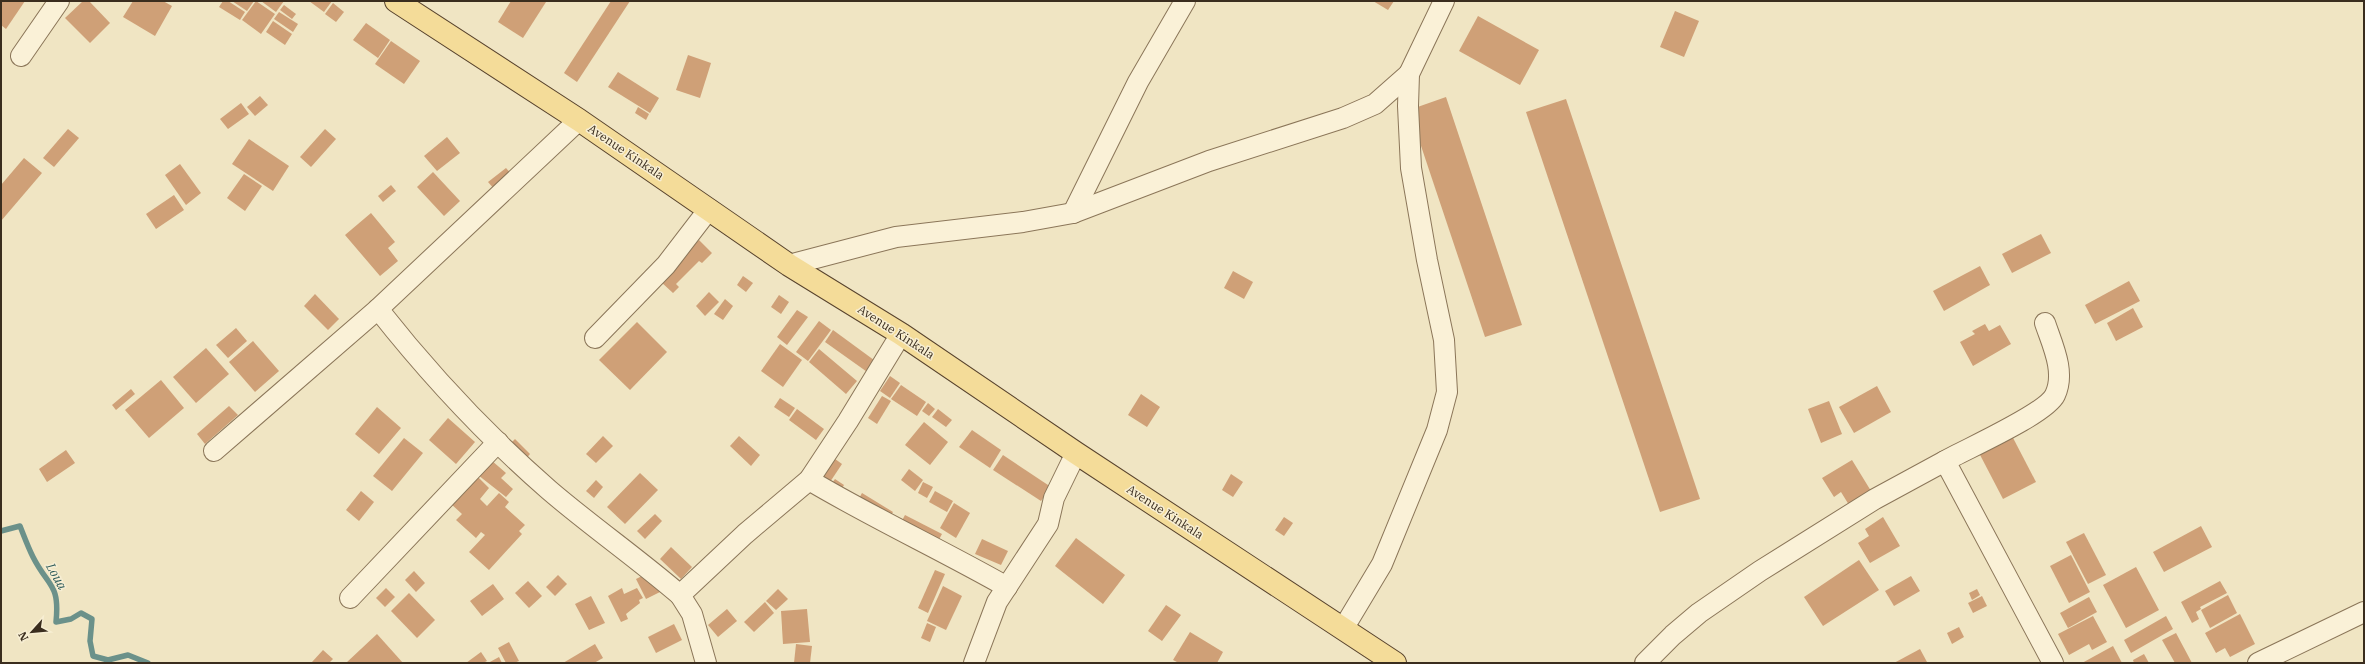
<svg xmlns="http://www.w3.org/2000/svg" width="2365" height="664" viewBox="0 0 2365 664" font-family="'IBM Plex Serif',serif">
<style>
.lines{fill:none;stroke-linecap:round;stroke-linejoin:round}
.stream{stroke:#6b918a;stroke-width:5.5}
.building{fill:#cfa077}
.minor-casing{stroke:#8b7659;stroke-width:22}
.primary-casing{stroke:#58432d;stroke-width:24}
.minor{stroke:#faf1d7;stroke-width:20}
.primary{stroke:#f4dc99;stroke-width:22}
.labels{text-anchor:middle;stroke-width:3;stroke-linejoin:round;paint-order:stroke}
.street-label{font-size:12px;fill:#3a2d1e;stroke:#f7eed3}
.water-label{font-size:13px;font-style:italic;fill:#2c5a5a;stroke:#f7eed3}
</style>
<rect width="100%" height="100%" fill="#f0e5c3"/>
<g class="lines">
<path class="stream" d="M1 531 20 526C24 536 28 547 33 557 48 587 60 583 56 622L71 619 81 613 92 619 90 641 93 656 108 660 128 655 148 663"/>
</g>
<g class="building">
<polygon points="1,1 25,1 6,29 1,25"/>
<polygon points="83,1 89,1 110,23 90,43 65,18"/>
<polygon points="133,1 163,1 172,6 155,36 123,17"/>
<polygon points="223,1 228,1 245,12 240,20 219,7"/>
<polygon points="232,1 254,1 247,11"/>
<polygon points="256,1 275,14 261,34 242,20"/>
<polygon points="261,1 284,1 276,12"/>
<polygon points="309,1 332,1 324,12"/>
<polygon points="511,1 546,2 523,38 498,22"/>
<polygon points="611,1 630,1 577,82 564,73"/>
<polygon points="1373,1 1394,1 1388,10"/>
<polygon points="333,3 344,12 336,22 325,14"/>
<polygon points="284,5 296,14 292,19 280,10"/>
<polygon points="1675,11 1699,21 1684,57 1660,47"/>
<polygon points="279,12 298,24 293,32 274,19"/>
<polygon points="1478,16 1539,50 1520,85 1459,51"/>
<polygon points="273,21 292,34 285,45 266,32"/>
<polygon points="366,23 390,40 378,58 353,40"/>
<polygon points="391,41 420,61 404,84 375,64"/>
<polygon points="688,55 711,63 700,98 676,90"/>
<polygon points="618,72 659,98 650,113 608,87"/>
<polygon points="260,96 268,105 255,116 247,107"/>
<polygon points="1446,97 1522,325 1485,337 1409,110"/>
<polygon points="1566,99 1700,499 1660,512 1526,112"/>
<polygon points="241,103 249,114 228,129 220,119"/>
<polygon points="638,107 649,114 646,120 635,113"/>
<polygon points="68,129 79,138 54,167 43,158"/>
<polygon points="325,129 336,139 311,167 300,157"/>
<polygon points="447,137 460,153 437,171 424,156"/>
<polygon points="249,139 289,166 273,191 232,164"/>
<polygon points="24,158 42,173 1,221 1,185"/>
<polygon points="180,164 201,193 186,205 165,175"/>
<polygon points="506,168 513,176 495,190 488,182"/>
<polygon points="433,172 460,201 444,216 417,187"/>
<polygon points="244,174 262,186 245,211 227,198"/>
<polygon points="391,185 396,191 383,202 378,196"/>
<polygon points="174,195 184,210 156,229 146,214"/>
<polygon points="371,213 395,242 388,248 398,261 380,276 345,235"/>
<polygon points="2041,234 2051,253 2012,273 2002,254"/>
<polygon points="699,240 712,253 702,263 699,261 676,284 679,287 673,293 660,281"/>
<polygon points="1980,266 1990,285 1944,311 1933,291"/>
<polygon points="1233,271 1253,282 1244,299 1224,288"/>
<polygon points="743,276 753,283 746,292 737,285"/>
<polygon points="2129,281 2140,301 2095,324 2085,305"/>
<polygon points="709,292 719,302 705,316 696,306"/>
<polygon points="315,294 339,319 328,330 304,306"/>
<polygon points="779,295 789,302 781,314 771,307"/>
<polygon points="725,299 733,306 723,320 714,314"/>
<polygon points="2133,308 2143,327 2116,341 2107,323"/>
<polygon points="797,310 808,317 787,345 777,337"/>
<polygon points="819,321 831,330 808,361 796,352"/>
<polygon points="637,322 667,352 630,390 599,360"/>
<polygon points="1985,324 1989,331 2000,325 2011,344 1973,366 1960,342 1975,334 1972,331"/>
<polygon points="236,328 247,341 228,358 216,345"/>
<polygon points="833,330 878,363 870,374 825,342"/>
<polygon points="253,341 279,371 255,392 229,362"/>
<polygon points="780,344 802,360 783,387 761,371"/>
<polygon points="206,348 229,374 196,403 173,377"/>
<polygon points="819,349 857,381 846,394 809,362"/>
<polygon points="890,376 900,383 890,398 880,391"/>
<polygon points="161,380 184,408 149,438 125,410"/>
<polygon points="901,385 926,402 917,416 891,399"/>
<polygon points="1877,386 1891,412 1854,433 1839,407"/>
<polygon points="131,389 135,394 116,410 112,405"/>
<polygon points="1141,394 1160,407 1147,427 1128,415"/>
<polygon points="882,396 891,401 877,424 868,418"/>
<polygon points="780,398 795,408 789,417 774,407"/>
<polygon points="1829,401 1842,434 1821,443 1808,409"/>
<polygon points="928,403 935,409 929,416 922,411"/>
<polygon points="229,406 238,415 205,444 197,434"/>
<polygon points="377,407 401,428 379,454 355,434"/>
<polygon points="797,409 824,429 816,440 789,420"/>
<polygon points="938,409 952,420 946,427 932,417"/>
<polygon points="448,418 475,442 456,464 429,440"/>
<polygon points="924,422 948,442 930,465 905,445"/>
<polygon points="972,430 1001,450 990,468 959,447"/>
<polygon points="2011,434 2036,482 2003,499 1978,451"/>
<polygon points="603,436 613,446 596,463 586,454"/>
<polygon points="739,436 760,455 751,466 730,446"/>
<polygon points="404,438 423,453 392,491 373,476"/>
<polygon points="515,439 530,454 526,459 510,444"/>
<polygon points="66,450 75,463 47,482 39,469"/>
<polygon points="1003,455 1051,487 1041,501 993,470"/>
<polygon points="831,456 842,464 826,488 814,480"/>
<polygon points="491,460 506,473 501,478 513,489 506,497 478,475"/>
<polygon points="1852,460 1871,491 1849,505 1841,492 1834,497 1822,478"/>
<polygon points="909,469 923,480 915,491 901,480"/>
<polygon points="640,473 658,490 625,524 607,507"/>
<polygon points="1231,474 1243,482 1233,497 1222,490"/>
<polygon points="478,477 489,488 480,499 487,506 499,493 509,502 505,507 525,525 519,531 522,534 489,570 469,552 485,535 481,532 476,538 456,520 462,514 450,503"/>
<polygon points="835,479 844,485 839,493 829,487"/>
<polygon points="596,480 603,487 594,498 586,491"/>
<polygon points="923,482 933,487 927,498 918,493"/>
<polygon points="361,491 374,502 359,521 346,510"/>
<polygon points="935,491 953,501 947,512 929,502"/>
<polygon points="862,493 893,512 887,522 856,504"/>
<polygon points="954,503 970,513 956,538 940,528"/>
<polygon points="655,514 662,521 645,539 637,531"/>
<polygon points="905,515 942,534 936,545 899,526"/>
<polygon points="1284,517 1293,523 1284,536 1275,530"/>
<polygon points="1883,517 1900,546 1870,563 1858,543 1869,536 1865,529"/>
<polygon points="2201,526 2212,547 2164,572 2153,552"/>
<polygon points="2084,533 2106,575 2088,584 2066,542"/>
<polygon points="1076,538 1125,575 1103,604 1055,566"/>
<polygon points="982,539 1008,551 1001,565 975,554"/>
<polygon points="671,547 692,567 681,579 660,559"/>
<polygon points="2071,555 2090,592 2069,603 2050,566"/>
<polygon points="1859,560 1879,590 1823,626 1804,597"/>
<polygon points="2136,567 2159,610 2126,628 2103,585"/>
<polygon points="935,570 945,574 928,613 918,608"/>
<polygon points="414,571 425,583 416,592 405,580"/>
<polygon points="650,572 660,592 646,599 636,579"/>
<polygon points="558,575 567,584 555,596 546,587"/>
<polygon points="1911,576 1920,591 1894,606 1885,591"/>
<polygon points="528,581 542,596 529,608 515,593"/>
<polygon points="2220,581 2227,593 2200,607 2201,609 2196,612 2199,619 2192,623 2181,602"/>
<polygon points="493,584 504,599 482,616 470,601"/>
<polygon points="943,586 962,596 946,630 927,621"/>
<polygon points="386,588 395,597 385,607 376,598"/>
<polygon points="622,588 624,594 637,588 643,598 639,600 640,603 626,614 628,619 621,622 608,596"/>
<polygon points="778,589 788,599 776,610 766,601"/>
<polygon points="1977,589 1980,595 1972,600 1969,593"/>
<polygon points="409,593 435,620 417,638 391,611"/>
<polygon points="2228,595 2237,613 2210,628 2201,610"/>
<polygon points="591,596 605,623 589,630 575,604"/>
<polygon points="1982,596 1987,606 1973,613 1968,603"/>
<polygon points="2089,597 2097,612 2068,628 2060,613"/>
<polygon points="765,602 774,613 754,632 744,622"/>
<polygon points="1166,605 1181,615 1162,641 1148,631"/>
<polygon points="727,609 737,621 718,637 708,625"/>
<polygon points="807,609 810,642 783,644 781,611"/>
<polygon points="2240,614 2255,644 2230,657 2225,648 2216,653 2205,633"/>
<polygon points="2093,616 2107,642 2092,650 2089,644 2069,655 2058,634"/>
<polygon points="2166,616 2173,629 2131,653 2124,640"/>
<polygon points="927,623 936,627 930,642 921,638"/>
<polygon points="674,624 682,640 656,653 648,637"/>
<polygon points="1959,627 1964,637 1952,644 1947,633"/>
<polygon points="1190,632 1223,652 1217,663 1179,663 1173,660"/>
<polygon points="2176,633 2192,663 2175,663 2162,640"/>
<polygon points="377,634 403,663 346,663"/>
<polygon points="509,642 519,661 514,663 506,663 498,648"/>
<polygon points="595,644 603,658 594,663 563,663"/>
<polygon points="796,644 812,646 810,663 794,663"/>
<polygon points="2113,646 2122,663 2082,663"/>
<polygon points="1920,649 1927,662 1925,663 1894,663"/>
<polygon points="323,650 333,659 329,663 314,663 312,662"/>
<polygon points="481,652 487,661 483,663 466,663"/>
<polygon points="2144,654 2149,663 2134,663 2133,660"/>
<polygon points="499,657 502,663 488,663"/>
</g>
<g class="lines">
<defs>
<g id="minor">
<polyline points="21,56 59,1"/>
<polyline points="1073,213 1138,82 1185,1"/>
<polyline points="789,265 896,237 1023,222 1073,213 1209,161 1343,118 1375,104 1409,74"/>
<path d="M378 309C430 375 486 435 549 490 591 526 637 558 680 595L745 534 809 480 848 421 901 334"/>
<polyline points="595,338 666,265 709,209"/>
<polyline points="214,451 378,309 579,120"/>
<path d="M1945 461C1966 449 2046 414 2055 395 2066 372 2052 344 2045 323"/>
<path d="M809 480C873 518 942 550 1007 587"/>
<polyline points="680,595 692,614 706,663"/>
<polyline points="350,598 498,442"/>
<polyline points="1343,629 1382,564 1437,430 1447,392 1444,340 1427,260 1411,168 1408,106 1409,74 1444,1"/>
<polyline points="974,663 997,602 1048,524 1054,498 1076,453"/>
<polyline points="1645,663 1673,635 1699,613 1760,571 1875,499 1945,461 2053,663"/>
<polyline points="2258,663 2364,612"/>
</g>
<polyline id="primary" points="396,1 579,120 789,265 901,334 1076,453 1395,663"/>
</defs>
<use href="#minor" class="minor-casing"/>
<use href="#primary" class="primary-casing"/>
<use href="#minor" class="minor"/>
<use href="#primary" class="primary"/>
</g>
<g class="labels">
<g class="street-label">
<text transform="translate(626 152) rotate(34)" y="4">Avenue Kinkala</text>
<text transform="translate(896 332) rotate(33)" y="4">Avenue Kinkala</text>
<text transform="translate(1165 512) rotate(33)" y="4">Avenue Kinkala</text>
</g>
<g class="water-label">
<text transform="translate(57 576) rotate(61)" y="5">Loua</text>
</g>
</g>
<rect width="2365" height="664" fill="none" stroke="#3a2d1e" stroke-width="4"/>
<g transform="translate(32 632) rotate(243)" stroke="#f7eed3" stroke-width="3" paint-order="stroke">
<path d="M0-3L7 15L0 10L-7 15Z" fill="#3a2d1e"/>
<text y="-6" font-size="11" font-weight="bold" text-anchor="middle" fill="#3a2d1e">N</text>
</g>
</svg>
